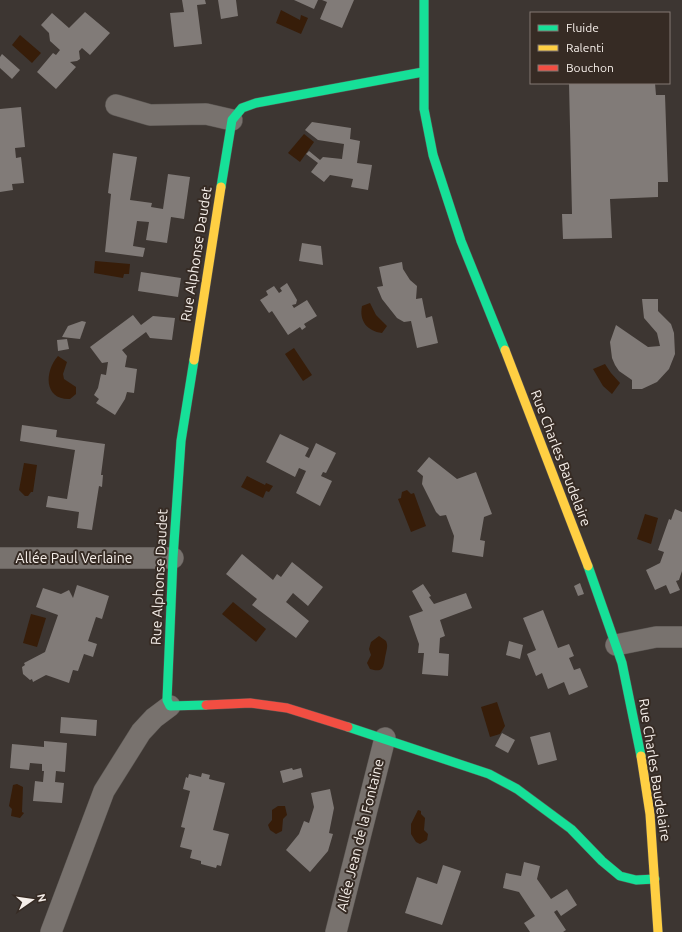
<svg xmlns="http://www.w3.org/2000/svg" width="682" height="932" viewBox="0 0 682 932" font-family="Ubuntu,sans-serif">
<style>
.water{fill:#371d09}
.building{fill:#817b78}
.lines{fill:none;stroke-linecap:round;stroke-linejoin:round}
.street-casing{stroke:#5a5551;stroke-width:22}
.fast-casing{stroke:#5a5551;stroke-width:10}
.slow-casing{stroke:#5a5551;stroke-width:10}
.jam-casing{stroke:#5a5551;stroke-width:10}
.street{stroke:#78726e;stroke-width:21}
.fast{stroke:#16e098;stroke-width:9}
.slow{stroke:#ffcf43;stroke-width:9}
.jam{stroke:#f24e42;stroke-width:9}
.labels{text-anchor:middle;stroke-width:4;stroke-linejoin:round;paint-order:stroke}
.street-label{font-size:14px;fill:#f6efea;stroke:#362b24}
</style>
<rect width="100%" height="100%" fill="#3d3632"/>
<g class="water">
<polygon points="281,10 300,20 301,15 308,18 301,34 276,23"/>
<polygon points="20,35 41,53 32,63 12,45"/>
<polygon points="304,134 314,142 300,162 288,153"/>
<polygon points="95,261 130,264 129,274 124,274 123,278 94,273"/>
<path d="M370 303 376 315 387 326 382 333C367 331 359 321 362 306Z"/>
<polygon points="294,348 312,375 303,381 285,354"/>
<path d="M58 356 67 362 63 374 64 379 76 387V394L70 399C44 400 44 372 58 356Z"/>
<polygon points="605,364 611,373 620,383 612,394 603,386 593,369"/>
<polygon points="24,463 37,465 33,492 31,492 28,496 25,496 19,490"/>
<polygon points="247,476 265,485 266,483 273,486 269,492 266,491 263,498 241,487"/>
<polygon points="407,490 411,494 414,493 426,526 411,532 398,499 401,498 402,492"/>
<polygon points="645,514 658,518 651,544 637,539"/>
<polygon points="233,602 266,629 256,642 222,614"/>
<polygon points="31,614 46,618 37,647 23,643"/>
<path d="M379 636 386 641C388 646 387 648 386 653 383 664 386 674 370 669L367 663 371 655 369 649 371 642Z"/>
<polygon points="497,702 505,726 500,734 490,737 481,707"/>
<polygon points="17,784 23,787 22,812 24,813 20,818 11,816 12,809 9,806 13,785"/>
<polygon points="278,806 285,806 287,815 283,819 282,831 276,834 270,830 268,825 272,820 272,810"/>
<polygon points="418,810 421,811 421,814 425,818 424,830 428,834 427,840 420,844 416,842 411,834 411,824"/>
</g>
<g class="building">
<polygon points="182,0 205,0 206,4 197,5 202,44 174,47 170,13 184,12"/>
<polygon points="218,0 236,0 238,16 221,19"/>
<polygon points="294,0 318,0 314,9"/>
<polygon points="322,0 354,0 342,28 320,19 327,2"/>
<polygon points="85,12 110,33 90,55 82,48 79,51 80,59 77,61 70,62 76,67 56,89 37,72 53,53 56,55 60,50 50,41 49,33 41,25 52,13 69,28"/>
<polygon points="2,54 20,70 12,79 0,68 0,57"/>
<polygon points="569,83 655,83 656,95 665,95 668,182 658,182 658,197 610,199 612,238 563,239 562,214 572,214"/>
<polygon points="21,107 25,147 15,148 16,158 21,157 24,183 12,184 13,190 0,192 0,109"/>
<polygon points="312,122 351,128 350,139 360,141 357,163 372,165 368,190 351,187 353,179 330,175 324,182 311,172 318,163 306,154 309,151 320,160 323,157 342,159 344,144 318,140 305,130"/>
<polygon points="113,153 137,157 130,200 152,203 151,207 163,209 168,174 190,177 184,219 171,217 167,243 146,240 149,222 137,221 133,246 145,248 143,257 105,252 111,194 108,193"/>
<polygon points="302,243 321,246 323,265 299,261"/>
<polygon points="402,262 403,269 410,280 417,286 416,299 422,298 426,318 432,316 438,343 417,348 411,321 404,322 397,318 382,299 377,287 383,286 379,267"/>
<polygon points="141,272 181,278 178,297 138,291"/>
<polygon points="287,283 297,300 296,304 292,305 294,308 307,300 317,316 304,324 306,327 302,330 300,327 288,335 272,311 269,313 260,300 268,295 266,291 274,286 279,293 282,291 280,288"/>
<polygon points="642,299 658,299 658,311 671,324 674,333 675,354 669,369 657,382 642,389 632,389 632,380 619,371 615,365 612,358 610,342 616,325 648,347 660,346 657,333 644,318"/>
<polygon points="133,315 141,325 153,316 175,318 172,340 150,338 146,332 122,350 127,356 125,367 137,369 134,393 127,392 125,399 115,415 96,403 99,399 94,395 98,388 101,374 106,375 108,362 102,363 90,347"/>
<polygon points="82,321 86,322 80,339 62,337 68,326"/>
<polygon points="67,339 69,349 58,351 57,340"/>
<polygon points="22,425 57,430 56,437 105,444 101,475 103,475 102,487 99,486 92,530 77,528 79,512 46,507 48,496 67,499 75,450 20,441"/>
<polygon points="280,434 309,448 305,456 309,458 316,443 336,453 326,473 323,472 321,476 332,481 320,506 296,493 306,471 299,468 295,477 266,462"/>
<polygon points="429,457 457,479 476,472 492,514 484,517 480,540 485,541 483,557 452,552 454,536 446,515 440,516 436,512 422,484 423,476 417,471"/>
<polygon points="675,509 682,512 682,571 679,580 676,581 680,590 670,594 666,585 655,590 646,570 660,563 664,552 658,550 669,519 671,520"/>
<polygon points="242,554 273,580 277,574 281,577 292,562 323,587 308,606 293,593 286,602 309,621 296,638 252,605 257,599 226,574"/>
<polygon points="580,583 584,594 578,596 574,586"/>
<polygon points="423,584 431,596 429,597 434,604 466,593 472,608 440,620 445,636 440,638 439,653 449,654 448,676 422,674 424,653 418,653 419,644 409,616 423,611 412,591"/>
<polygon points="77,585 109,596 102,619 96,617 88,641 97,644 93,657 84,654 78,671 73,670 69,683 46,675 33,682 32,679 30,680 23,674 22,667 25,665 24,663 45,652 58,615 36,607 43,588 61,594 69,590 73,598"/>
<polygon points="543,610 558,648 569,644 574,656 569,658 574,670 580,668 588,687 569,695 564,682 548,689 542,673 536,676 527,654 536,650 523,618"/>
<polygon points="509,641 523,645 520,659 506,655"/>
<polygon points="61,717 97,720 96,736 60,733"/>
<polygon points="550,732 557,760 538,765 530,737"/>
<polygon points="502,733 515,740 508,753 495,746"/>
<polygon points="44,741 67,743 65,772 56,771 55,782 64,783 62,803 33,801 35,781 43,782 44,771 42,771 42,764 30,763 29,770 10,768 12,744 44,747"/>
<polygon points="292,768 293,770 301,768 303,777 283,783 280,771"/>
<polygon points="202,773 210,775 209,779 225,783 213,830 229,834 221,866 217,865 216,868 201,864 201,861 190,858 192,850 180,847 185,828 181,827 190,791 183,789 186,777 188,778 189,774 201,777"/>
<polygon points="330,789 334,808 329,833 333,834 328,851 310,872 286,850 299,834 304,821 309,823 314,807 311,793"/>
<polygon points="524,862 540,866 537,879 551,899 567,889 577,905 561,916 557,910 554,912 566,930 563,932 530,932 524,923 535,916 519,892 503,888 506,873 521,876"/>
<polygon points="443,865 461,871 442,925 405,913 417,877 437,884"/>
</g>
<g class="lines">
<defs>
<g id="street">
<polyline points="116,105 150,115 206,114 232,120"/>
<polyline points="0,558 173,558"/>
<polyline points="616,645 656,637 682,637"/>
<polyline points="51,932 104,791 141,732 154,718 170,706"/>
<polyline points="336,932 385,738"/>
</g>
<g id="fast">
<polyline points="424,0 424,109 433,155 461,241 505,350"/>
<polyline points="221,187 232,120 242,108 256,103 423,72"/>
<polyline points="194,360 181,441 173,558 167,700 170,706 206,705"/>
<polyline points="588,566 622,663 641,756"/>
<polyline points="348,727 489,774 517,789 571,829 602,861 620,876 636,880 655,879"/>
</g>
<g id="slow">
<polyline points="505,350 588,566"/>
<polyline points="194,360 221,187"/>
<polyline points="641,756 650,814 658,932"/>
</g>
<polyline id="jam" points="206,705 250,703 287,708 348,727"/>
</defs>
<use href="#street" class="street-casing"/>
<use href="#fast" class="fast-casing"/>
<use href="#slow" class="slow-casing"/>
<use href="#jam" class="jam-casing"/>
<use href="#street" class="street"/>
<use href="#fast" class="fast"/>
<use href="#slow" class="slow"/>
<use href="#jam" class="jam"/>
</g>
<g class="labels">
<g class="street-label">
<text transform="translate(196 254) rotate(-81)" y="5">Rue Alphonse Daudet</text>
<text transform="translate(561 458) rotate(69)" y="5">Rue Charles Baudelaire</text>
<text x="74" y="563">Allée Paul Verlaine</text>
<text transform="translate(159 577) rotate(-87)" y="5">Rue Alphonse Daudet</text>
<text transform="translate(655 770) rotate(81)" y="5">Rue Charles Baudelaire</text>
<text transform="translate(360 835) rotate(-76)" y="5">Allée Jean de la Fontaine</text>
</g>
</g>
<rect x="530" y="12" width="140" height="72" fill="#362b24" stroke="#837973"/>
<rect x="538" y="25" width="20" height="6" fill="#16e098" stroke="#837973"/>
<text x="566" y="32" font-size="12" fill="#f6efea">Fluide</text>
<rect x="538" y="45" width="20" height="6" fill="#ffcf43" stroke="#837973"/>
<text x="566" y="52" font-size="12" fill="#f6efea">Ralenti</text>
<rect x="538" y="65" width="20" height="6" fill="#f24e42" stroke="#837973"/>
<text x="566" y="72" font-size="12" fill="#f6efea">Bouchon</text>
<g transform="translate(32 900) rotate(77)" stroke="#362b24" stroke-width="3" paint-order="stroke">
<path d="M0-3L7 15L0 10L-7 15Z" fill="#f6efea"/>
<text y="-6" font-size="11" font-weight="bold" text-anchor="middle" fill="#f6efea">N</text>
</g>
</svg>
